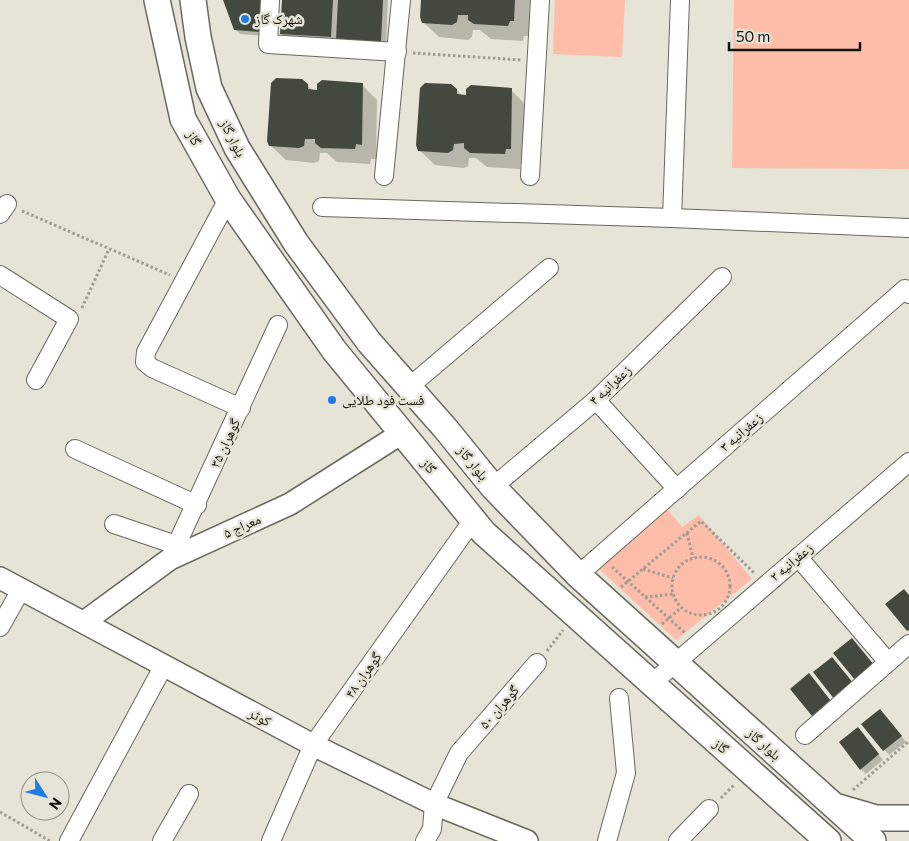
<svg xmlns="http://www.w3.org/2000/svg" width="909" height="841" viewBox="0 0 909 841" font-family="Commissioner,'Noto Naskh Arabic',sans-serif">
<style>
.green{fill:#febda8}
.shadow{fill:#0003}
.building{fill:#43493f}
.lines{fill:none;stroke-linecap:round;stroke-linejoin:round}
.minor-casing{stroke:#6a685d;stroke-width:20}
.tertiary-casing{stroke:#6a685d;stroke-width:24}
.secondary-casing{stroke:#6a685d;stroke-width:28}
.path{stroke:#9d9c91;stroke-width:3;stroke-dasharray:2.5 2.5;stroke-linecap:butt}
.minor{stroke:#fff;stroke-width:18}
.tertiary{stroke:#fff;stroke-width:21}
.secondary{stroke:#fff;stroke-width:25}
.poi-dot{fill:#207ce5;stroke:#e5e4d6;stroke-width:2}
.labels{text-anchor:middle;stroke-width:5;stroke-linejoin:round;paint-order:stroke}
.poi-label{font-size:14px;fill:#11110c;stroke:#e5e4d6;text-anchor:start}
.street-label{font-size:14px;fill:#11110c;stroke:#e5e4d6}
</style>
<rect width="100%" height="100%" fill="#e5e4d6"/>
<g class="green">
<polygon points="555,0 625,0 622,57 553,54"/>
<polygon points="734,0 909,0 909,169 732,168"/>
<polygon points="668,510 682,527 699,515 752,579 676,640 598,568"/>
</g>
<g class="shadow">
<polygon points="224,0 266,36 240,34 235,29"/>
<polygon points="283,0 388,0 386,47 342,45 336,38 335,41 286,39 281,34"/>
<polygon points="423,0 530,0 529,36 524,36 523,41 491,39 480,30 473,30 472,37 468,40 439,37 423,22"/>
<polygon points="307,85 313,91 362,85 377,100 376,159 371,159 370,164 337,162 327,153 320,153 319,161 314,163 286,160 270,145"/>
<polygon points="457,90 462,96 511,90 526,105 525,164 520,164 520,169 487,167 476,158 469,158 468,166 464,168 435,165 419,150"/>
<polygon points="885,715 906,742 889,755 863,724"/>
<polygon points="863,734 883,760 866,774 861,769"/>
</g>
<g class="building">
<polygon points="223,0 263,0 261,32 234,30"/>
<polygon points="282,0 333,0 331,37 280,34"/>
<polygon points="338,0 383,0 381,42 336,40"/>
<polygon points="421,0 515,0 514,21 510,21 508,26 474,24 468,20 468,15 458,15 457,22 452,25 422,23 420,17"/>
<polygon points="276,78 302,79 308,84 308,89 317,90 317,84 322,80 363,83 362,145 356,144 355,149 321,148 315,143 315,139 305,139 304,146 299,148 269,146 267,141 271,83"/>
<polygon points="425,83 451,84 457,89 457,94 466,95 466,89 471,85 512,88 511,149 506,149 505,154 470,153 464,148 464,143 454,144 453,150 448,153 418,151 416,145 420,88"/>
<polygon points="904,589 909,595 909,630 907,631 885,604"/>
<polygon points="852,638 874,665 855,680 833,653"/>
<polygon points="832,657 854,684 835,700 813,672"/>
<polygon points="809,673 831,701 812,716 790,689"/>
<polygon points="880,709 902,736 883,751 861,724"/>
<polygon points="858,727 879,754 860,770 839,742"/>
</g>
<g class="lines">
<defs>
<g id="minor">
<polyline points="270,0 268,44 397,52"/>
<polyline points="384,176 401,0"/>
<polyline points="530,176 540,0"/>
<polyline points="228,199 146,352 145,362 152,368 241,408"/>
<polyline points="322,207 672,218 680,0"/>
<polyline points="0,214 7,204"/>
<polyline points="672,218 909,228"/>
<polyline points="0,275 69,319 36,380"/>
<polyline points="409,387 549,268"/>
<polyline points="596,400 677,489"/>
<polyline points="75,449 197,505"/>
<polyline points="493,487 596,400 722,277"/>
<polyline points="114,524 176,545"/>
<polyline points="798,557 888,662"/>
<polyline points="170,559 278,325"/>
<polyline points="578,575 905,289 909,294"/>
<polyline points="0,627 22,588"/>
<polyline points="651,684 909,462"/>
<polyline points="805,735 909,644"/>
<polyline points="69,841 163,667"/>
<polyline points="162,841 189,794"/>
<polyline points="271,841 313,745 473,520"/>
<polyline points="425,841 432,829 434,804 459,753 537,663"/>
<polyline points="607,841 626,773 619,698"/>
<polyline points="678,841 709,809"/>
</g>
<g id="tertiary">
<polyline points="0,578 313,745 434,804 527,841"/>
<polyline points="84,622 170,559 290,504 402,433"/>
</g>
<g id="secondary">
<polyline points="157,0 183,119 228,199 334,350 484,533 828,841"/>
<polyline points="193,0 198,37 209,88 237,148 296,243 369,342 445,428 493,487 578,575 873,841"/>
<polyline points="838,807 876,818 909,818"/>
</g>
</defs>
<use href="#minor" class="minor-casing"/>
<use href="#tertiary" class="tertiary-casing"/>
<use href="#secondary" class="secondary-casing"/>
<g class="path">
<polyline points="413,53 522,60"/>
<polyline points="22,211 170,275"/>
<polyline points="82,308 109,249"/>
<polyline points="687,533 693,558"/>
<circle cx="701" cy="586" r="29"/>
<polyline points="612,567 685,633"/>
<polyline points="643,569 673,578"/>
<polyline points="621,587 701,521 754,573"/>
<polyline points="645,597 673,594"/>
<polyline points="662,624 681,608"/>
<polyline points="547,651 563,630"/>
<polyline points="853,790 909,741"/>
<polyline points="721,798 734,785"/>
<polyline points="0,812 50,841"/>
</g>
<use href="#minor" class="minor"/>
<use href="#tertiary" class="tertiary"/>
<use href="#secondary" class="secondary"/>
</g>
<g class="poi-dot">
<circle cx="245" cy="19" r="5"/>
<circle cx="332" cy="400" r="5"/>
</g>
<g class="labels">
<g class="poi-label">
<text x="255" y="24">شهرک گاز</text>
<text x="342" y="405">فست فود طلایی</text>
</g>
<g class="street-label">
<text transform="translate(194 138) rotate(61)" y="5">گاز</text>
<text transform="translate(233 138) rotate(63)" y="5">بلوار گاز</text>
<text transform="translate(610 385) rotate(-43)" y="5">زعفرانیه ۴</text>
<text transform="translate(741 432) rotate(-41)" y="5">زعفرانیه ۳</text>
<text transform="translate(225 443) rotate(-65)" y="5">گوهران ۳۵</text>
<text transform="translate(473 463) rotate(51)" y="5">بلوار گاز</text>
<text transform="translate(429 466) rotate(51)" y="5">گاز</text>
<text transform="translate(242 526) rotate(-24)" y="5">معراج ۵</text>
<text transform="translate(791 562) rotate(-40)" y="5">زعفرانیه ۲</text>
<text transform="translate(363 675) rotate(-55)" y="5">گوهران ۴۸</text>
<text transform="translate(499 707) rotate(-49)" y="5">گوهران ۵۰</text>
<text transform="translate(260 717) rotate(28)" y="5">کوثر</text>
<text transform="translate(764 744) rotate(42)" y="5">بلوار گاز</text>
<text transform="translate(721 746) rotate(41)" y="5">گاز</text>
</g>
</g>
<g transform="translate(45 796) rotate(126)"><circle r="24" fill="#e5e4d6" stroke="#909085"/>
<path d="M0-4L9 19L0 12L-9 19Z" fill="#207ce5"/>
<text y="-8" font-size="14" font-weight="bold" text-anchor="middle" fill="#11110c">N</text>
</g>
<path d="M729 42v8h131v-8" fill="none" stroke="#11110c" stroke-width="2.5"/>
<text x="736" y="42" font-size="15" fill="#11110c" stroke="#e5e4d6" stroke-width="4" paint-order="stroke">50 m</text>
</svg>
